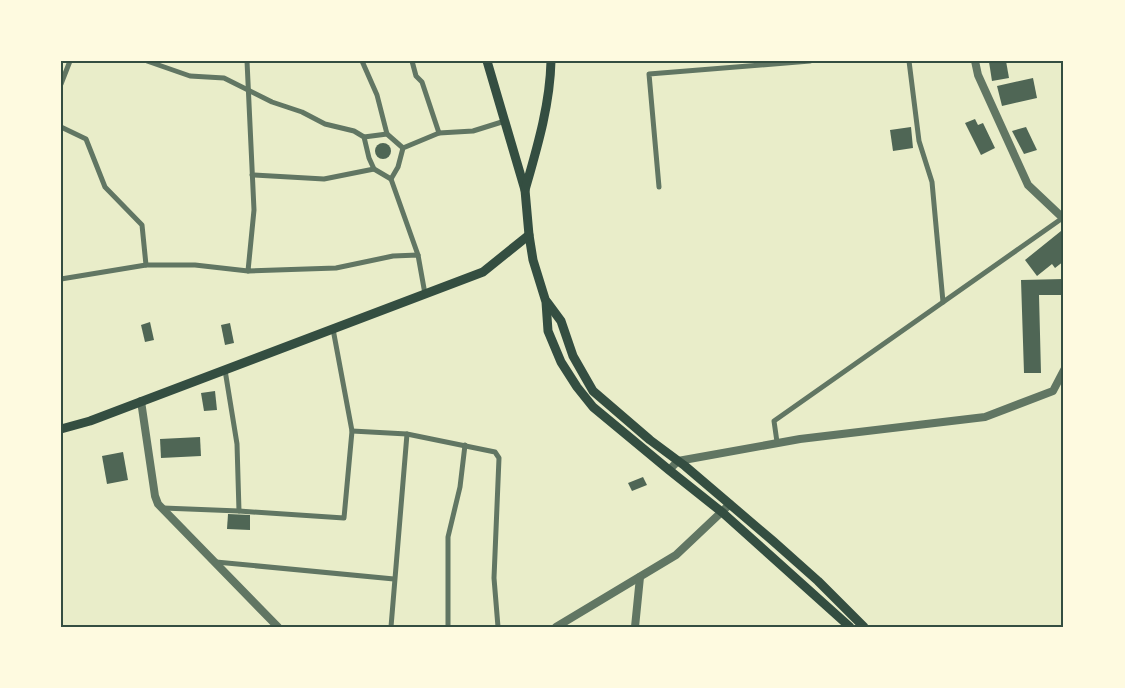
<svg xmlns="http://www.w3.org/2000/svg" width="1125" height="688" viewBox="0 0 1125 688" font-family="'Archivo Narrow',sans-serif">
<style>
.building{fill:#4f6655}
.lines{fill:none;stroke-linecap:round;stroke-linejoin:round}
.minor{stroke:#617663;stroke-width:5}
.tertiary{stroke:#617663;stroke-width:8}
.primary{stroke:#344e41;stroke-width:9}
.neatline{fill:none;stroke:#344e41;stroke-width:2}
</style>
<rect width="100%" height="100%" fill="#e9edc9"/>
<g class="building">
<polygon points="995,61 1006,61 1009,78 992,81 989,62"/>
<polygon points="1033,78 1037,98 1002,106 997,86"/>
<polygon points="975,119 978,125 983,123 995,148 981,155 965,123"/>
<polygon points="911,127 913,148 893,151 890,130"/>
<polygon points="1026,127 1037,150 1024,154 1012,131"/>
<circle cx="383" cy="151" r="8"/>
<polygon points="1061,231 1064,234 1064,261 1055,268 1052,264 1037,276 1025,260"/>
<polygon points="1064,279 1064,295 1039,295 1041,373 1024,373 1021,280"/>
<polygon points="150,322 154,340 145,342 141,325"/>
<polygon points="230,323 234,343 225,345 221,325"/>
<polygon points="215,391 217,410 204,411 201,393"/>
<polygon points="200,437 201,456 161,458 160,439"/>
<polygon points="123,452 128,480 107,484 102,456"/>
<polygon points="643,477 647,485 632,491 628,483"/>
<polygon points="228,514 250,515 250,530 227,529"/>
</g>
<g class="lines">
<g class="minor">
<polyline points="147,61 190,76 224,78 272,102 302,112 325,124 354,131 364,137 369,158 374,169 391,179 418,255"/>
<polyline points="247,61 254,210 248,271 336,268 393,256 418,255 425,294"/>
<polyline points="362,61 377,95 387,134"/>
<polyline points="412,61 416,76 422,82 439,133"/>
<polyline points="909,61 919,141 932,182 943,302"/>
<polyline points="61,84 70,61"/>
<polyline points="61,127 86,139 105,187 142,225 146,265"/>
<polyline points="364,137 387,134 403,148"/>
<polyline points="252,175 324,179 374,169"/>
<polyline points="391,179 398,167 403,148 439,133 473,131 505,121"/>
<polyline points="659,187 649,74 810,61"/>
<polyline points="61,279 146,265 195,265 248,271"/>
<polyline points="225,370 237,444 239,511"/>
<polyline points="352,431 407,434 495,452 499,458 494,578 498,627"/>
<polyline points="777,442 774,421 1064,217"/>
<polyline points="163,508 239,511 344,518 352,431 333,329"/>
<polyline points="216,562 394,579"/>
<polyline points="391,627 407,434"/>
<polyline points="448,627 448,537 460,487 465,445"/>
</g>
<g class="tertiary">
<polyline points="975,61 978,75 1028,185 1064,219"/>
<polyline points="141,401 155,496 158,504 278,627"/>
<polyline points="669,470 678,461 800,439 985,417 1053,391 1064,370"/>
<polyline points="556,627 676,555 730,504"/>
<polyline points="635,627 640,577"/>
</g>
<g class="primary">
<polyline points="487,61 525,190 529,235 533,260 546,302 548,331 561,362 577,387 593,407 669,470 723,513 850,627"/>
<path d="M525 190C537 148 550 105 551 61"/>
<polyline points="547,302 561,321 573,356 593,391 650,440 685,466 773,541 818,581 864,627"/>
<polyline points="61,429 90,421 483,272 529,235"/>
</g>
</g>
<rect width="1125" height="688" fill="none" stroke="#fefae0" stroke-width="125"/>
<rect x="62" y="62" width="1000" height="564" class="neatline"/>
</svg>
